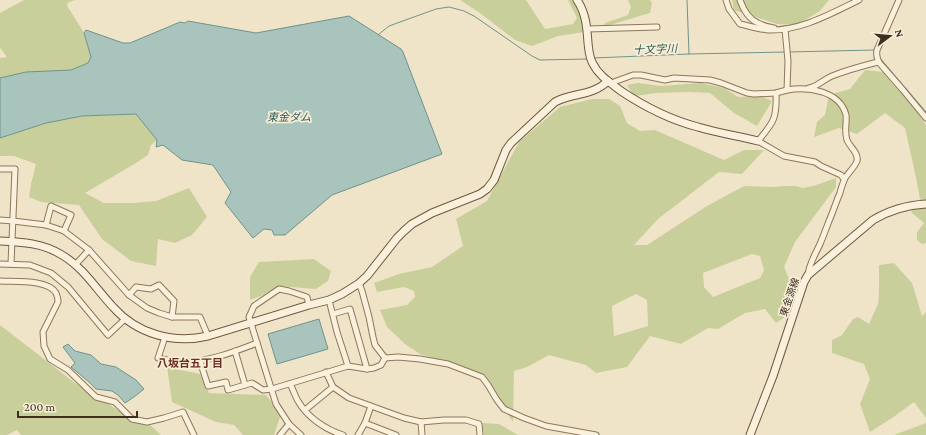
<svg xmlns="http://www.w3.org/2000/svg" width="926" height="435" viewBox="0 0 926 435" font-family="'Crimson Pro','Noto Sans JP',serif">
<style>
.green{fill:#c9cf9b;fill-rule:evenodd}
.water{fill:#a9c4bc;stroke:#6f938a}
.lines{fill:none;stroke-linecap:round;stroke-linejoin:round}
.stream{stroke:#6f938a;stroke-width:1}
.street-casing{stroke:#8d765c;stroke-width:7}
.secondary-casing{stroke:#6f573f;stroke-width:9}
.street{stroke:#faf1dc;stroke-width:5}
.secondary{stroke:#faf1dc;stroke-width:7}
.labels{text-anchor:middle;stroke-width:3.5;stroke-linejoin:round;paint-order:stroke}
.street-label{font-size:10px;fill:#3d2e20;stroke:#f7eed8}
.water-label{font-size:11px;font-style:italic;fill:#2f5d5a;stroke:#f7eed8}
.neighbourhood-label{font-size:11px;font-weight:bold;fill:#6b2e1e;stroke:#f7eed8}
</style>
<rect width="100%" height="100%" fill="#f0e4c8"/>
<g class="green">
<polygon points="24,0 75,0 67,3 68,7 84,33 91,57 88,63 71,70 26,72 0,78 0,58 7,57 0,48 0,13"/>
<polygon points="460,0 526,0 545,29 573,24 577,18 568,0 573,0 581,11 584,32 558,36 532,46 515,40 480,13"/>
<polygon points="628,0 650,0 652,3 650,13 603,27 605,23 628,15 631,7"/>
<polygon points="732,0 829,0 820,11 797,25 777,24 734,10"/>
<path d="M865 70 884 72 914 108 926 125V243L922 244 917 240V232L924 223 911 212 920 199C916 175 910 151 905 128L885 113 857 134 839 128 814 137 817 122 825 115 829 95 850 89Z"/>
<polygon points="638,83 661,86 700,83 724,88 738,97 760,96 772,101 757,126 734,113 710,93 689,92 657,93 634,96 627,85"/>
<path d="M592 99H609L620 106 627 123 640 131 655 130 724 160 744 150H764L742 174 719 172 658 219 634 245H647L707 206 744 186 773 187 786 186H796L803 188 813 186 836 178V187L795 242 784 267 796 295 788 315 776 323 765 309 745 313 718 329 708 328 681 344 650 336 627 367 596 373 586 365 549 355 527 367 514 371 513 422 478 373 465 368 420 354 405 344 387 327 380 310 407 305 415 297 414 291 404 287 377 292 374 283 399 274 432 267 463 246 456 219 487 201 519 142 560 107ZM752 254 760 256 764 270 760 278 713 297 704 287 703 273ZM636 294 647 300 648 326 614 336 612 306Z"/>
<polygon points="136,114 157,140 151,145 148,155 136,163 85,193 104,203 134,203 156,201 189,188 207,217 192,235 175,243 158,239 156,266 131,261 102,239 79,205 41,202 29,197 31,184 36,164 14,156 0,156 0,138 46,123 82,116"/>
<polygon points="314,259 331,271 328,281 316,289 278,286 261,296 250,300 250,277 259,262"/>
<polygon points="894,263 912,283 922,316 926,312 926,418 914,402 892,418 870,432 860,404 870,379 864,364 832,353 832,340 842,335 853,319 858,317 869,324 878,304 879,292 879,265"/>
<polygon points="0,325 75,383 132,419 147,422 161,435 21,435 17,430 7,435 0,435"/>
<polygon points="167,367 200,374 209,393 266,395 281,414 274,435 243,435 234,425 216,422 172,402"/>
<polygon points="482,423 499,424 518,435 484,435"/>
<polygon points="926,423 926,435 894,435"/>
</g>
<g class="water">
<polygon points="349,16 401,49 403,52 442,154 332,195 285,235 274,235 272,230 264,229 253,238 225,203 231,192 213,165 182,160 163,145 156,147 157,140 136,114 82,116 46,123 0,138 0,78 26,72 71,70 88,63 91,57 84,33 86,30 123,43 130,43 180,22 185,23 188,21 256,33"/>
<polygon points="319,319 328,349 277,364 268,334"/>
<polygon points="68,344 75,351 91,355 101,364 116,367 136,380 144,389 134,397 125,403 118,395 112,391 96,389 89,382 71,367 75,363 63,347"/>
</g>
<g class="lines">
<g class="stream">
<polyline points="687,0 689,54"/>
<polyline points="378,35 389,26 436,9 449,7 464,11 474,16 532,56 540,60 588,59"/>
<polyline points="789,52 874,50 875,52"/>
<polyline points="593,58 689,54 786,52"/>
<polyline points="880,58 926,112"/>
</g>
<defs>
<g id="street">
<path d="M726 0 729 9 740 24C749 26 759 29 768 30 801 31 830 14 859 0"/>
<path d="M740 0C743 9 749 19 758 23 763 26 769 27 774 28"/>
<path d="M899 0 877 50C876 56 878 62 882 66L903 90 926 118"/>
<polyline points="587,29 657,27"/>
<path d="M785 29 788 61 787 90C808 86 840 91 846 115 847 123 844 132 847 140 849 146 859 153 857 161 855 167 848 173 845 178 843 183 841 188 840 193 836 202 833 212 829 221 826 229 823 237 820 244 815 255 809 264 808 275"/>
<polyline points="611,83 633,75 641,75 665,80 674,78 710,80 721,83 747,93 754,94 776,93 787,90"/>
<path d="M809 88C819 86 822 80 832 76 847 70 862 66 878 62"/>
<path d="M776 93C777 118 774 122 758 141L784 156 815 162 821 166 841 175 844 179"/>
<polyline points="0,169 15,169 11,264"/>
<polyline points="0,220 13,221 46,225 64,231 89,250 129,295 147,308 159,313 172,317 200,317 208,336"/>
<polyline points="46,225 51,206 71,215 64,231"/>
<polyline points="0,264 30,265 51,273 68,287 108,335 125,319"/>
<polyline points="76,264 89,250"/>
<path d="M0 281C14 282 48 279 56 293 57 295 58 300 58 302L43 332 44 346 50 359 68 370 96 397 115 402 132 419 147 422 164 418 183 412 194 435"/>
<polyline points="359,283 362,291 369,317 373,337 375,345 385,358"/>
<polyline points="129,295 136,287 151,289 159,285 174,301 172,317"/>
<polyline points="329,300 337,332 348,366"/>
<polyline points="333,314 350,309 367,369"/>
<path d="M165 337 158 358C165 359 173 362 180 362 205 363 234 352 257 343"/>
<polyline points="235,351 245,385"/>
<polyline points="385,358 398,357 420,359 448,364 482,377 488,385 497,400 504,409 524,418 546,426 596,435"/>
<polyline points="200,361 208,386 226,382 228,390 252,383 263,390 272,389 348,366 367,369 374,368 381,365 385,358"/>
<polyline points="326,372 333,387 349,398 404,418 421,422 444,420 466,420 479,424 480,435"/>
<path d="M290 384C293 389 295 396 298 401 307 417 326 430 343 435"/>
<polyline points="305,410 333,387"/>
<polyline points="421,422 422,435"/>
<polyline points="365,423 396,435"/>
<polyline points="280,435 289,424"/>
<polyline points="301,435 289,424 276,404 249,317 254,306 279,289 289,291 307,297 309,305"/>
<polyline points="358,435 365,423 371,406"/>
</g>
<g id="secondary">
<path d="M577 0C586 13 587 28 588 43 589 51 589 57 593 64 599 76 611 83 621 91 645 107 671 120 698 127 718 133 738 136 758 141"/>
<path d="M0 241C22 242 43 243 62 255 84 268 96 289 113 307 137 334 173 344 208 336L309 305 329 300 342 294 358 284 367 276 397 238 404 231 412 224 432 213 480 194 487 189 494 180 506 150 511 143 555 102C573 92 591 97 608 81"/>
<path d="M750 435 773 376 804 282 808 275 873 220C888 211 908 205 926 204"/>
</g>
</defs>
<use href="#street" class="street-casing"/>
<use href="#secondary" class="secondary-casing"/>
<use href="#street" class="street"/>
<use href="#secondary" class="secondary"/>
</g>
<g class="labels">
<g class="street-label">
<text transform="translate(789 297) rotate(-71)" y="4">東金源線</text>
</g>
<g class="water-label">
<text transform="translate(655 49) rotate(-2)" y="4">十文字川</text>
<text x="289" y="121">東金ダム</text>
</g>
<g class="neighbourhood-label">
<text x="190" y="367">八坂台五丁目</text>
</g>
</g>
<g transform="translate(890 36) rotate(74)" stroke="#f7eed8" stroke-width="3" paint-order="stroke">
<path d="M0-3L7 15L0 10L-7 15Z" fill="#3d2e20"/>
<text y="-6" font-size="11" font-weight="bold" text-anchor="middle" fill="#3d2e20">N</text>
</g>
<path d="M18 411v6h119v-6" fill="none" stroke="#3d2e20" stroke-width="2"/>
<text x="24" y="411" font-size="12" fill="#3d2e20" stroke="#f7eed8" stroke-width="3" paint-order="stroke">200 m</text>
</svg>
